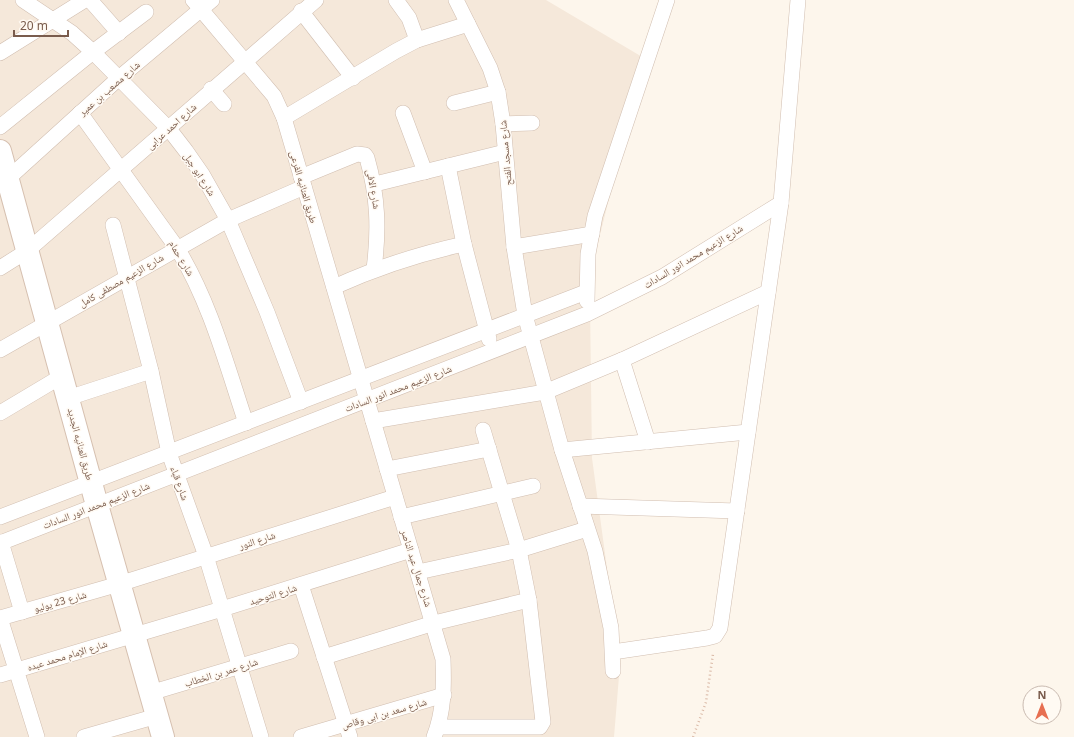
<svg xmlns="http://www.w3.org/2000/svg" width="1074" height="737" viewBox="0 0 1074 737" font-family="'Noto Sans','Noto Naskh Arabic',sans-serif">
<style>
.residential{fill:#f5e8da}
.lines{fill:none;stroke-linecap:round;stroke-linejoin:round}
.street-casing{stroke:#d1beb0;stroke-width:16}
.secondary-casing{stroke:#d6c0b0;stroke-width:24}
.path{stroke:#d9b8a5;stroke-width:2.5;stroke-dasharray:1 3;stroke-linecap:butt}
.street{stroke:#fff;stroke-width:15}
.secondary{stroke:#fff;stroke-width:22}
.labels{text-anchor:middle;stroke-width:3;stroke-linejoin:round;paint-order:stroke}
.street-label{font-size:10px;fill:#7a5c4d;stroke:#fffaf3}
</style>
<rect width="100%" height="100%" fill="#fdf6ec"/>
<polygon class="residential" points="0,0 546,0 644,58 595,255 590,305 592,458 620,664 614,737 0,737"/>
<g class="lines">
<defs>
<g id="street">
<polyline points="23,0 72,33 93,52 169,129 186,151 202,174 228,220 267,312 301,402"/>
<polyline points="90,0 119,33"/>
<path d="M193 0 274 96 284 118 443 659C444 686 444 712 434 737"/>
<polyline points="396,0 409,18 417,40"/>
<polyline points="456,0 490,68 498,92 503,124 514,247 525,315 562,450 595,551 611,628 613,671"/>
<polyline points="301,11 353,78"/>
<polyline points="0,53 85,0"/>
<polyline points="211,89 224,104"/>
<polyline points="454,103 498,92"/>
<path d="M80 113 177 248C210 302 226 363 246 423"/>
<polyline points="403,113 425,172"/>
<polyline points="284,118 396,51 417,40 468,24"/>
<polyline points="503,124 532,123"/>
<polyline points="0,127 93,52 146,12"/>
<polyline points="448,166 464,244 489,339"/>
<path d="M301 177 357 154 365 155 367 158C378 196 379 230 374 269"/>
<polyline points="2,184 119,78 212,0"/>
<polyline points="375,184 505,152"/>
<polyline points="113,225 151,371 169,453 206,556 261,737"/>
<polyline points="514,247 592,234"/>
<polyline points="0,268 27,251 316,0"/>
<path d="M334 287C376 268 418 254 464 244"/>
<polyline points="587,301 588,254 595,216 667,0"/>
<polyline points="0,350 228,220 304,187"/>
<polyline points="622,360 648,442"/>
<polyline points="68,398 151,371"/>
<polyline points="0,413 62,376"/>
<polyline points="373,421 545,392 622,360 768,292"/>
<polyline points="562,450 748,432"/>
<polyline points="387,469 489,449"/>
<polyline points="580,506 737,511"/>
<polyline points="0,517 586,292"/>
<polyline points="401,517 533,486"/>
<polyline points="1,542 22,612"/>
<polyline points="0,543 587,314 662,277 781,203"/>
<polyline points="418,572 519,550 587,529"/>
<polyline points="301,585 350,737"/>
<polyline points="0,618 119,584 395,497"/>
<polyline points="0,618 37,737"/>
<polyline points="613,652 707,638 715,636 720,628 781,203 798,0"/>
<polyline points="324,657 434,623 529,600"/>
<polyline points="0,675 222,609 411,550"/>
<polyline points="150,693 291,651"/>
<polyline points="438,727 540,727 543,722 529,600 519,550 483,430"/>
<polyline points="84,737 157,716"/>
<polyline points="301,737 444,695"/>
</g>
<polyline id="secondary" points="0,151 97,505 163,737"/>
</defs>
<use href="#street" class="street-casing"/>
<use href="#secondary" class="secondary-casing"/>
<polyline class="path" points="693,737 706,702 713,654"/>
<use href="#street" class="street"/>
<use href="#secondary" class="secondary"/>
</g>
<g class="labels">
<g class="street-label">
<text transform="translate(109 88) rotate(-41)" y="4">شارع مصعب بن عمير</text>
<text transform="translate(171 126) rotate(-42)" y="4">شارع احمد عرابى</text>
<text transform="translate(505 153) rotate(-95)" y="4">شارع مسجد الفتح</text>
<text transform="translate(200 174) rotate(57)" y="4">شارع ابو جبل</text>
<text transform="translate(304 187) rotate(74)" y="4">طريق العنانيه الفرعى</text>
<text transform="translate(374 189) rotate(80)" y="4">شارع الافى</text>
<text transform="translate(693 256) rotate(-31)" y="4">شارع الزعيم محمد انور السادات</text>
<text transform="translate(182 258) rotate(59)" y="4">شارع حمام</text>
<text transform="translate(121 280) rotate(-30)" y="4">شارع الزعيم مصطفى كامل</text>
<text transform="translate(398 388) rotate(-21)" y="4">شارع الزعيم محمد انور السادات</text>
<text transform="translate(81 444) rotate(75)" y="4">طريق العنانيه الجديد</text>
<text transform="translate(180 483) rotate(70)" y="4">شارع قباء</text>
<text transform="translate(96 505) rotate(-21)" y="4">شارع الزعيم محمد انور السادات</text>
<text transform="translate(257 540) rotate(-18)" y="4">شارع النور</text>
<text transform="translate(417 568) rotate(72)" y="4">شارع جمال عبد الناصر</text>
<text transform="translate(273 594) rotate(-17)" y="4">شارع التوحيد</text>
<text transform="translate(60 601) rotate(-16)" y="4">شارع 23 يوليو</text>
<text transform="translate(67 655) rotate(-17)" y="4">شارع الإمام محمد عبده</text>
<text transform="translate(221 672) rotate(-17)" y="4">شارع عمر بن الخطاب</text>
<text transform="translate(384 713) rotate(-16)" y="4">شارع سعد بن ابى وقاص</text>
</g>
</g>
<g transform="translate(1042 705)"><circle r="19" fill="#fffaf3" stroke="#cabbb1"/>
<path d="M0-3L7 15L0 10L-7 15Z" fill="#e76f51"/>
<text y="-6" font-size="11" font-weight="bold" text-anchor="middle" fill="#7a5c4d">N</text>
</g>
<path d="M14 30v6h54v-6" fill="none" stroke="#7a5c4d" stroke-width="2"/>
<text x="20" y="30" font-size="12" fill="#7a5c4d" stroke="#fffaf3" stroke-width="3" paint-order="stroke">20 m</text>
</svg>
